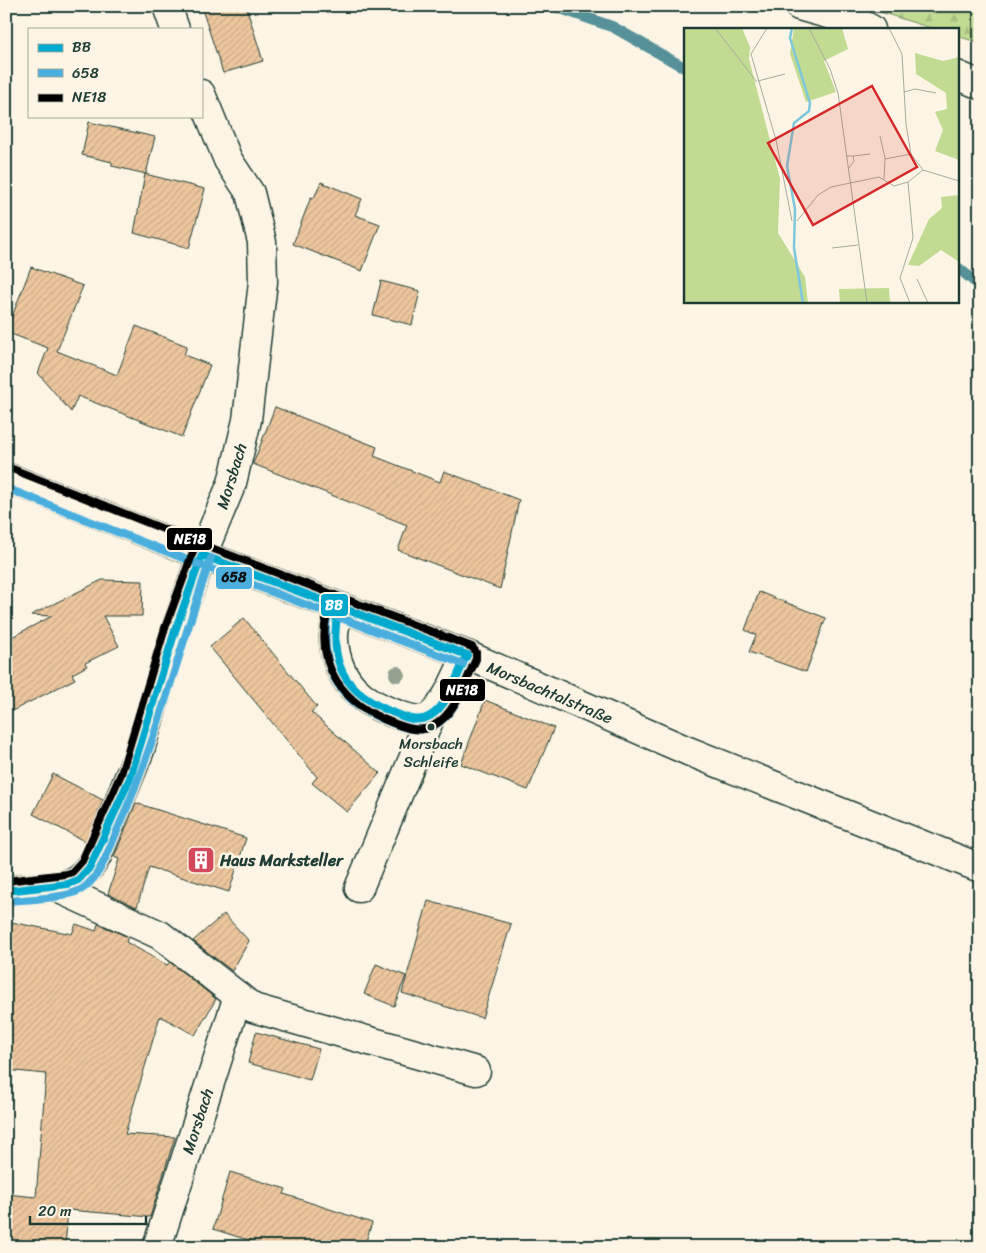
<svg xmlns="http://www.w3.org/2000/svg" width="986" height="1253" viewBox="0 0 986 1253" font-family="Sriracha,sans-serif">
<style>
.forest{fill:url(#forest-firs);stroke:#708c63}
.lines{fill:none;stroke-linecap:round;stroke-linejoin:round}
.stream{stroke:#579099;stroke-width:11}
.building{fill:url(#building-hatch);stroke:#1f3d34}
.minor-casing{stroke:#1f3d34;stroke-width:31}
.major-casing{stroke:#1f3d34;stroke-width:31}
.minor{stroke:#fcf5e5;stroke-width:28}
.major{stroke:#fcf5e5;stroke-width:28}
.bus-1-casing{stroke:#fcf5e5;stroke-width:11}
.bus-2-casing{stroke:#fcf5e5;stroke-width:11}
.bus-3-casing{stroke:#fcf5e5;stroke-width:11}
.bus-1{stroke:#00a9ce;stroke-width:8}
.bus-2{stroke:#4aaede;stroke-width:8}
.bus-3{stroke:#000;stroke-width:8}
.tree{fill:#94a18e}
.bus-dot{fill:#1f3d34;stroke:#fcf5e5;stroke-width:2}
.labels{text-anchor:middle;stroke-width:5;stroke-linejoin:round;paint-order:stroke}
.bus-label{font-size:15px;fill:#1f3d34;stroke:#fcf5e5}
.street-label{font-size:16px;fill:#1f3d34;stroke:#fcf5e5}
.poi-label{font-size:16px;font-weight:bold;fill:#1f3d34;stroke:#fcf5e5;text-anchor:start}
.inset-river{fill:none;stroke:#7cc7dc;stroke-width:2.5}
.inset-road{fill:none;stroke:#a4ab9e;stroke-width:1}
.view{fill:#d62828;fill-opacity:0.15;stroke:#d62828;stroke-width:2.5}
.inset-edge{fill:none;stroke:#1f3d34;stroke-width:2.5}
.line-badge{stroke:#fcf5e5;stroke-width:2}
.badge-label{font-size:14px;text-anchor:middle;font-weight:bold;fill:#fff}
.pale-badge-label{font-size:14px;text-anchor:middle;font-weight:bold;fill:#111}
</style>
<defs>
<pattern id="forest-firs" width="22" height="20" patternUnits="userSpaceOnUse" patternTransform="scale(1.25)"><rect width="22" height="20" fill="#c1db92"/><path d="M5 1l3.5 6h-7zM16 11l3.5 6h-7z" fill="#a5bd7e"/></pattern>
<pattern id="building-hatch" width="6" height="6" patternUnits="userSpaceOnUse" patternTransform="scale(1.25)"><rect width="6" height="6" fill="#edc69d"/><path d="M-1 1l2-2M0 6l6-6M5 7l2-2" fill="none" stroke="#cbab88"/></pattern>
</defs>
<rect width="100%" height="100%" fill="#fcf5e5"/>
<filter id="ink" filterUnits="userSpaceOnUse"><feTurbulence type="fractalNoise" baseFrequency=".02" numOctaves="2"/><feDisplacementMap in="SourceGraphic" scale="10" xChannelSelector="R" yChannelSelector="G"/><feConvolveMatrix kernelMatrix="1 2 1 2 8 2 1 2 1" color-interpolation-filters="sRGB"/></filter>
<g filter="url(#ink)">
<polygon class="forest" points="861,6 980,6 980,43 957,36 957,29 934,29"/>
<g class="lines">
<g class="stream">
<polyline points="554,6 613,27 685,68"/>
<polyline points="957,267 980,286"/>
</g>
</g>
<g class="building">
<polygon points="201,6 246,6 263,61 223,73"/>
<polygon points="89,122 155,137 146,174 112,166 112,162 82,155"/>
<polygon points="145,174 205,189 189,248 134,233"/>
<polygon points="321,182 362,199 355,215 380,224 362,271 293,244 311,197 314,198"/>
<polygon points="31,267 83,286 57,351 117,375 136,326 187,346 184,355 210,365 182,437 78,396 71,412 38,373 48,348 6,332"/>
<polygon points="381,281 420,291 412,325 373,315"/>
<polygon points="275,407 377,447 374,456 440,482 444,471 519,500 500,589 398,550 407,525 253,464"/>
<polygon points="102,580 143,581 142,616 103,616 119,646 85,663 87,666 72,674 75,679 6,714 6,640 52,616 31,615"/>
<polygon points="759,592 826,618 806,672 749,652 756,635 745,630"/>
<polygon points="244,618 317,707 311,712 380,773 347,812 312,783 317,777 210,647"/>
<polygon points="485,700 554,728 528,790 461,764"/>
<polygon points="53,774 103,800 86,842 33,814"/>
<polygon points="136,803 246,838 229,892 149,867 137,907 108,894 119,859 114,857"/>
<polygon points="428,901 511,924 482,1018 402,993"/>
<polygon points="224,914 249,941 232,971 193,941"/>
<polygon points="6,921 72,934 76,924 96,931 98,924 128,937 126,942 167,965 170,962 216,999 195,1035 160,1016 125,1134 175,1137 150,1217 68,1210 65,1247 6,1247 6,1194 36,1197 46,1074 6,1070"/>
<polygon points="376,964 406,976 394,1006 364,994"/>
<polygon points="256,1032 319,1049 310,1080 248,1063"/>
<polygon points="230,1172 286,1189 284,1194 372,1223 364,1247 270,1247 213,1229"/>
</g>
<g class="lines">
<defs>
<g id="minor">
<polyline points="167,6 175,29"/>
<polyline points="799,6 860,23 871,29"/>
<polyline points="957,75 980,85"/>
<path d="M339 607C337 617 333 630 334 641 337 682 363 703 399 715 410 719 422 723 432 715 448 701 457 674 467 655"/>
<polyline points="55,887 160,935 253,1008 476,1071"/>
<polyline points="359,888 431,716"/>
<path d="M6 891C47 883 73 898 97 856L140 750 175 631 202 555 232 483 247 420 263 282 262 242 250 193 228 160 201 94"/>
<polyline points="157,1247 238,996"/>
</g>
<polyline id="major" points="6,477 202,555 467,655 688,751 980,868"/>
</defs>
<use href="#minor" class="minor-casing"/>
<use href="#major" class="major-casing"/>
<use href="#minor" class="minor"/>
<use href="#major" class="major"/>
<defs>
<g id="bus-1">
<polyline points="202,555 467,655"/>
<path d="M339 607C327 662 343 694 397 714 407 718 419 723 430 716 449 705 457 674 467 655"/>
<polyline points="6,891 68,884 78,880 90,867 130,778 175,631 202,555"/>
</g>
<g id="bus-2">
<polyline points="6,488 198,564 463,664"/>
<path d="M329 605C317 664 334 701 392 723 405 728 419 733 433 726 456 715 465 681 476 659"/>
<path d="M7 901C26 899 71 899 85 887 102 873 108 851 117 831 156 744 179 649 211 558"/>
</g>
<g id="bus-3">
<path d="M10 468 206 546 472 647 476 652V659C466 680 456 714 433 726 420 733 406 728 393 723 343 704 315 667 327 613"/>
<polyline points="6,881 66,874 72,872 82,861 121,774 165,628 193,552"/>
</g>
</defs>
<use href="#bus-1" class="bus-1-casing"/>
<use href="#bus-2" class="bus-2-casing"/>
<use href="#bus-3" class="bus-3-casing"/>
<use href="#bus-1" class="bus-1"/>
<use href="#bus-2" class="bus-2"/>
<use href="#bus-3" class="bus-3"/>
</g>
<circle class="tree" cx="397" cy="674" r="8"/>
</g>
<defs>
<symbol id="building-square" viewBox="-11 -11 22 22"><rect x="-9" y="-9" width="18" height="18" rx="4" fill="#d1495b" stroke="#fcf5e5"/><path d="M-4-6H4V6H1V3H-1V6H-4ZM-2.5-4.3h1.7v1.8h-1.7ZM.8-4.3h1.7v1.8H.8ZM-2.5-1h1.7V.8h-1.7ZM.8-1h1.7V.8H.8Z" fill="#fff"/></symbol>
</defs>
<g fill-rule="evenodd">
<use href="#building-square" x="185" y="844" width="32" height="32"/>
</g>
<circle class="bus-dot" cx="431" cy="727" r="4.5"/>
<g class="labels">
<g class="bus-label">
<text x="431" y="749">Morsbach<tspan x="431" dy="18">Schleife</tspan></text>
</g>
<g class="street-label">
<text transform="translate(231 476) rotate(-73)" y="6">Morsbach</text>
<text transform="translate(550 692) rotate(23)" y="6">Morsbachtalstraße</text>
<text transform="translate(197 1121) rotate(-72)" y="6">Morsbach</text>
</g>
<g class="poi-label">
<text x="220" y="866">Haus Marksteller</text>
</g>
</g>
<g transform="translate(684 28)">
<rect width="275" height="275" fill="#fcf5e5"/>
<path d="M205 260 206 275H156L155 261Z" fill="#c1db92"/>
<path d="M0 0H58L66 19 65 31 96 151 94 205 121 249 124 275H0ZM110 0H158L164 21 140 33 152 64 122 74 106 26ZM231 25 259 33 275 29V132L251 123 259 102 251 84 263 81 262 65 232 46ZM275 167V234L257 222 235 238 224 237 245 191 258 180 257 169Z" fill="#c1db92"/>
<path class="inset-river" d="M108 0 106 10 126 75 125 83 110 95 103 138 111 181 110 220 119 275"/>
<path class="inset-road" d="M31 0 73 54M83 0 67 26 92 112 108 193M125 0 146 41 154 65 183 275M205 0 218 26 222 96 227 126 239 142 275 153M74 53 101 46M220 64 231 61 252 65M196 108 201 130 200 151M162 128H169L170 133 164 141M169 128 186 126M201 131 227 126M224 154 229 210 216 250 226 275M113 193 134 167 147 159 195 149 210 158 224 154 239 142M148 220 174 217M233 251 244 275"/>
<path class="view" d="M188 58 233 139 129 197 84 115Z"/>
<rect width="275" height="275" class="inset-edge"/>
</g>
<g class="line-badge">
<rect x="166" y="527" width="47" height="24" rx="5" fill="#000"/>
<rect x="215" y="566" width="38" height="24" rx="5" fill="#4aaede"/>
<rect x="320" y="593" width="29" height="24" rx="5" fill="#00a9ce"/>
<rect x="439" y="678" width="47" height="24" rx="5" fill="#000"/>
</g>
<g class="badge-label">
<text x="190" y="544">NE18</text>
<text x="334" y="610">BB</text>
<text x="462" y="695">NE18</text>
</g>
<g class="pale-badge-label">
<text x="234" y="582">658</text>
</g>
<rect width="986" height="1253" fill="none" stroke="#fcf5e5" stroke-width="25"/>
<rect x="12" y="12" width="961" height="1228" fill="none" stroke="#1f3d34" stroke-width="2" filter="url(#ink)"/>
<rect x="28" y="28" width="175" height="90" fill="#fcf5e5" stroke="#a4ab9e"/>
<rect x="38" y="44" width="25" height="8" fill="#00a9ce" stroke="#a4ab9e"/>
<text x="72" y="52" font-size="15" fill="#1f3d34">BB</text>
<rect x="38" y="69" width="25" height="8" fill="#4aaede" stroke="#a4ab9e"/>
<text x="72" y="78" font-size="15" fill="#1f3d34">658</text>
<rect x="38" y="94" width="25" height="8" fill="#000000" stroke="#a4ab9e"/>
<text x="72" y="102" font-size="15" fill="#1f3d34">NE18</text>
<path d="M30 1216v8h116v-8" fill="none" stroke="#1f3d34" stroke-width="2.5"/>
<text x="38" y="1216" font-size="15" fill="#1f3d34" stroke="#fcf5e5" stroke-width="4" paint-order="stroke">20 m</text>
</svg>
